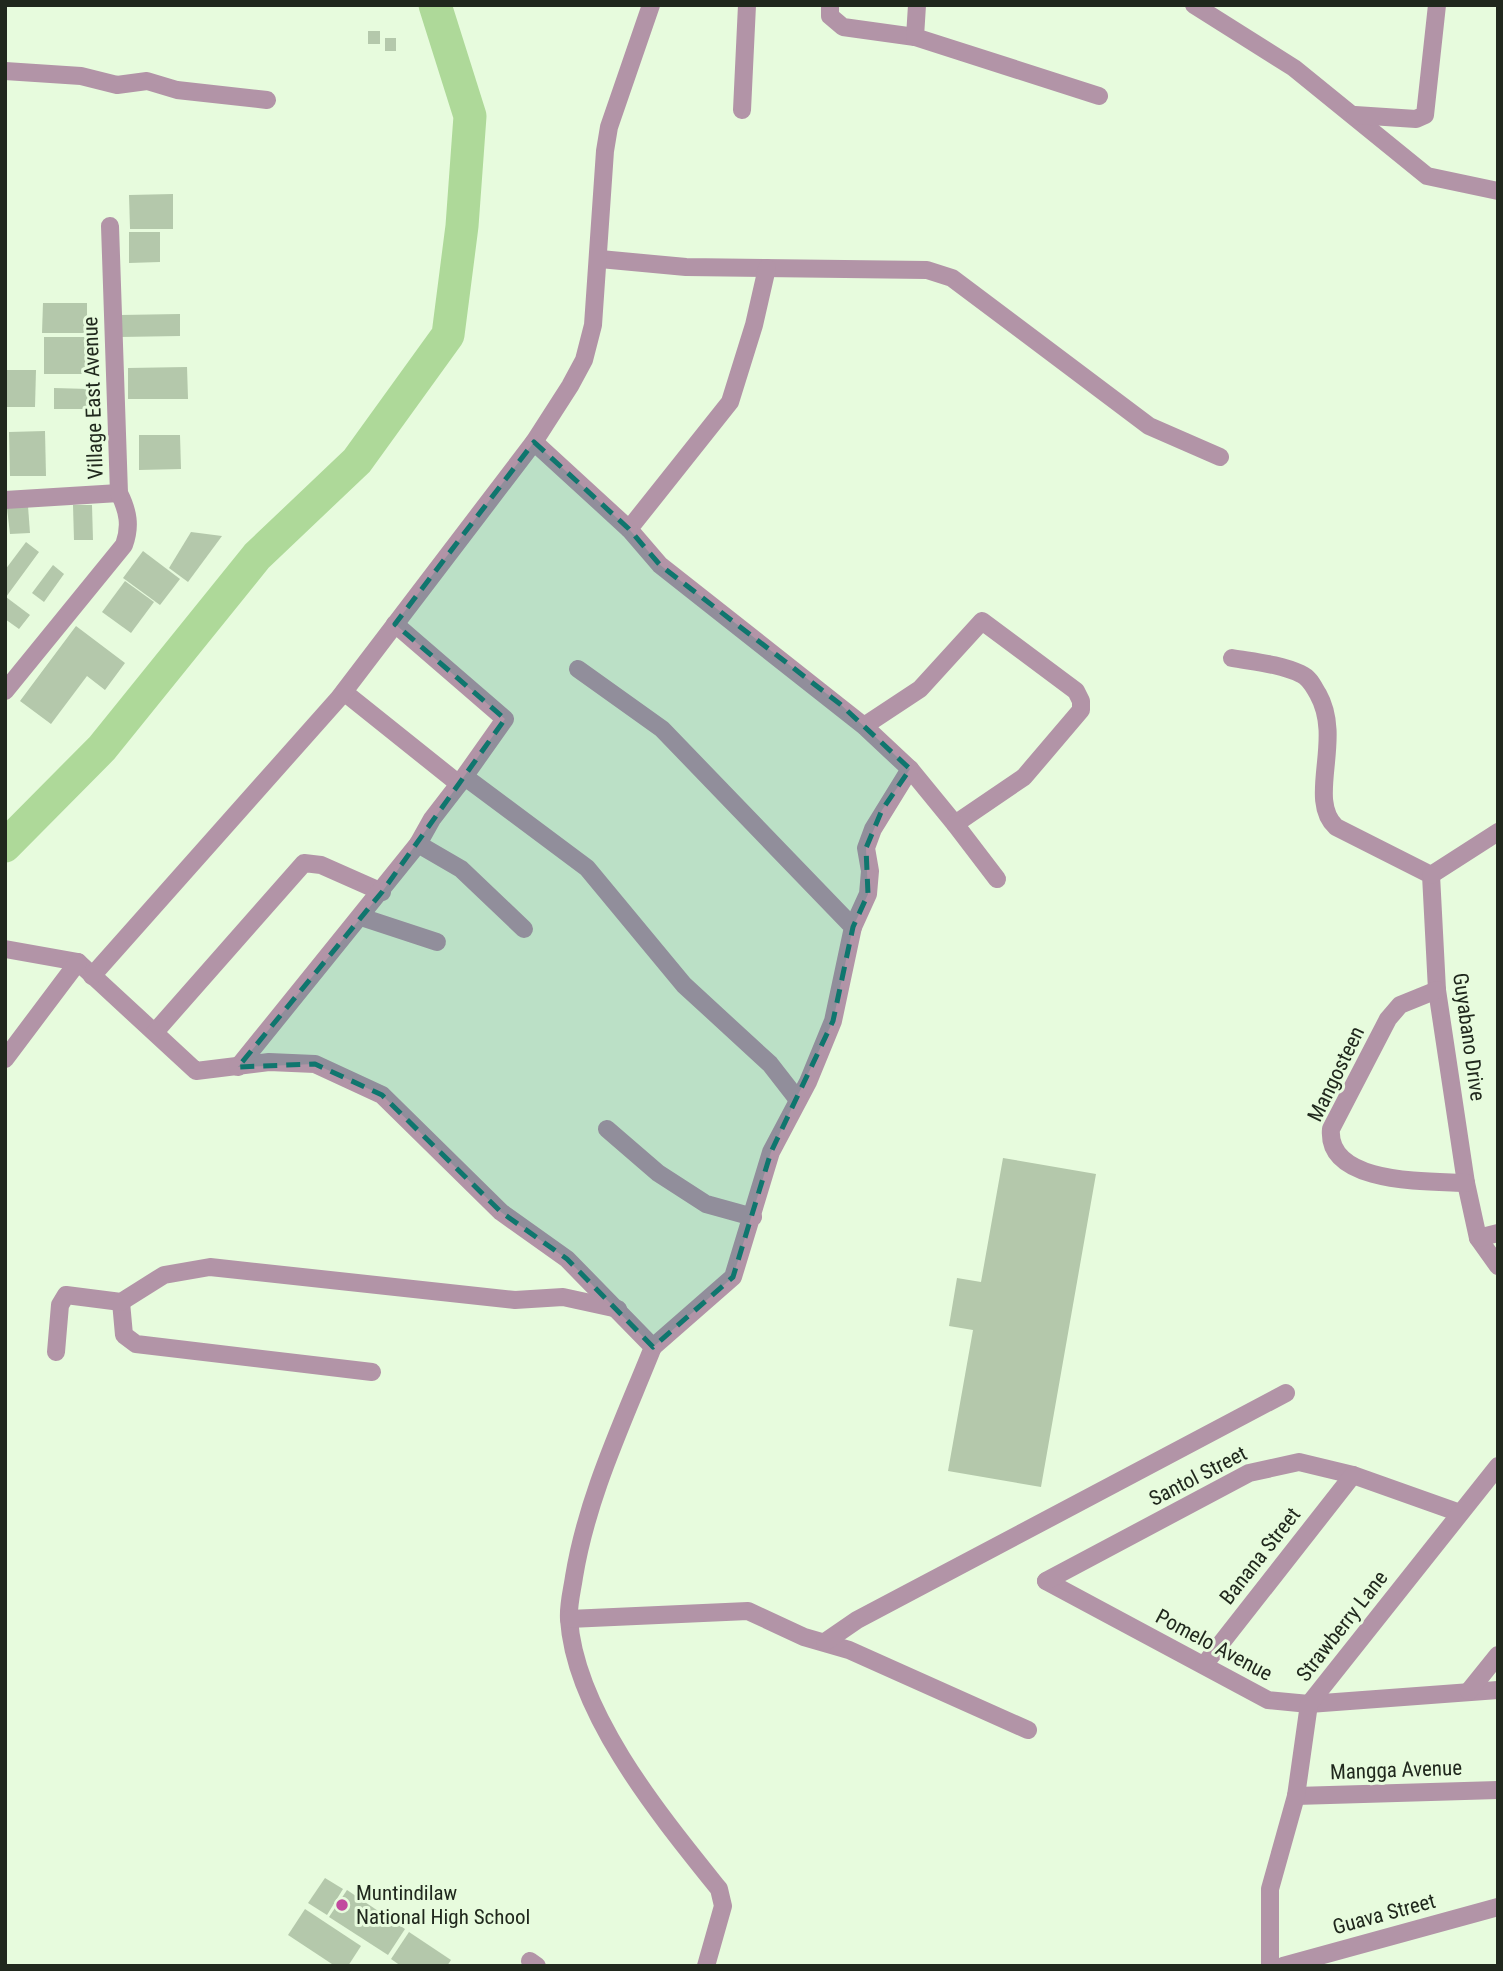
<svg xmlns="http://www.w3.org/2000/svg" width="1503" height="1971" viewBox="0 0 1503 1971" font-family="'Roboto Condensed',sans-serif">
<style>
.lines{fill:none;stroke-linecap:round;stroke-linejoin:round}
.river{stroke:#aed999;stroke-width:33}
.building{fill:#b4c8ab}
.minor{stroke:#b294a7;stroke-width:18}
.tertiary{stroke:#b294a7;stroke-width:18}
.marked{fill:#0f766e;fill-opacity:0.2;stroke:#0f766e;stroke-width:5;stroke-dasharray:14 9;stroke-linejoin:round}
.poi-dot{fill:#c24a9f;stroke:#e7fbdd;stroke-width:2.5}
.labels{text-anchor:middle;stroke-width:6;stroke-linejoin:round;paint-order:stroke}
.street-label{font-size:21px;fill:#20281d;stroke:#e7fbdd}
.poi-label{font-size:21px;fill:#20281d;stroke:#e7fbdd;text-anchor:start}
</style>
<rect width="100%" height="100%" fill="#e7fbdd"/>
<g class="lines">
<polyline class="river" points="5,846 102,748 257,556 357,461 448,335 462,226 470,116 435,5"/>
</g>
<g class="building">
<rect x="368" y="31" width="12" height="13"/>
<rect x="385" y="38" width="11" height="13"/>
<polygon points="173,194 173,229 130,229 129,195"/>
<polygon points="129,232 160,232 160,262 129,263"/>
<polygon points="43,303 87,303 87,333 42,333"/>
<polygon points="180,314 180,336 120,337 120,315"/>
<polygon points="44,337 93,337 92,374 44,374"/>
<polygon points="187,367 188,399 128,399 128,368"/>
<polygon points="5,370 36,370 35,407 5,407"/>
<polygon points="54,388 89,389 89,409 54,409"/>
<polygon points="45,431 46,476 10,476 9,432"/>
<polygon points="139,435 180,435 181,469 139,470"/>
<polygon points="73,505 92,505 93,540 74,540"/>
<polygon points="28,506 30,533 10,534 7,508"/>
<polygon points="191,532 222,536 188,582 169,568"/>
<polygon points="26,542 39,552 6,597 30,615 19,629 5,619 5,570"/>
<polygon points="143,551 180,579 160,605 123,578"/>
<polygon points="53,565 64,574 44,602 32,593"/>
<polygon points="125,581 154,602 131,633 102,612"/>
<polygon points="76,626 125,663 105,690 87,676 51,724 20,701"/>
<polygon points="1003,1158 1096,1174 1041,1487 948,1471 973,1330 949,1326 957,1278 981,1282"/>
<polygon points="325,1878 343,1889 327,1915 308,1903"/>
<polygon points="347,1890 405,1929 388,1955 329,1917"/>
<polygon points="305,1909 361,1946 348,1966 335,1966 288,1935"/>
<polygon points="409,1932 451,1960 447,1966 401,1966 391,1959"/>
</g>
<g class="lines">
<g class="minor">
<polyline points="830,5 830,16 843,27 915,37"/>
<polyline points="917,5 915,37 1099,96"/>
<polyline points="1194,5 1294,68 1427,176 1498,191"/>
<polyline points="5,71 81,76 117,85 147,81 177,90 267,100"/>
<polyline points="742,110 747,5"/>
<polyline points="1355,115 1416,119 1425,115 1437,5"/>
<polyline points="600,259 686,267 927,270 952,278 1149,426 1220,457"/>
<polyline points="767,268 754,325 730,402 629,529 660,565 864,726 910,769 955,824 1024,777 1081,710 1081,701 1076,691 982,621 920,689 864,726"/>
<polyline points="534,442 629,529"/>
<polyline points="5,500 119,493"/>
<polyline points="395,624 505,719 459,784"/>
<path d="M1232 658C1255 662 1280 664 1301 674 1310 678 1313 686 1318 694 1344 740 1306 799 1336 827L1431 875 1437 990 1466 1183 1478 1238 1498 1266"/>
<polyline points="578,669 662,729 853,927 833,1021 808,1082 771,1152 733,1277 653,1347"/>
<polyline points="344,692 459,784 432,819 418,844"/>
<polyline points="465,777 587,868 684,985 770,1064 798,1100"/>
<polyline points="955,824 997,879"/>
<polyline points="1431,875 1498,832"/>
<polyline points="361,917 437,942"/>
<polyline points="853,927 868,894 870,871 866,848 873,829 910,769"/>
<path d="M5 949 78 962 196 1071 269 1062 315 1064 382 1095 501 1212 567 1259 653 1347C623 1422 587 1497 574 1577 572 1591 568 1605 569 1619 575 1713 662 1818 719 1889L723 1906 706 1966"/>
<polyline points="92,976 339,698 534,442 570,386 584,360 593,325 605,151 609,127 651,5"/>
<path d="M1437 990 1400 1005 1388 1019 1331 1129C1326 1185 1428 1181 1466 1183"/>
<polyline points="155,1032 304,863 321,865 382,892"/>
<polyline points="5,1059 78,962"/>
<polyline points="238,1067 418,844 461,869 524,929"/>
<polyline points="607,1129 658,1173 706,1204 753,1217"/>
<polyline points="1478,1238 1498,1233"/>
<polyline points="121,1302 124,1335 136,1344 372,1372"/>
<polyline points="56,1352 60,1305 66,1295 121,1302 164,1275 210,1267 515,1300 563,1297 618,1309"/>
<polyline points="1046,1581 1268,1700 1309,1704 1498,1690"/>
<polyline points="1046,1581 1249,1473 1299,1462 1353,1475 1460,1513"/>
<polyline points="569,1619 748,1611 804,1637 849,1650 1028,1730"/>
<polyline points="825,1642 857,1620 1286,1393"/>
<polyline points="1204,1665 1353,1475"/>
<polyline points="1469,1691 1498,1655"/>
<polyline points="1296,1796 1498,1790"/>
<polyline points="530,1961 537,1966"/>
<polyline points="1270,1966 1270,1889 1296,1796 1309,1704 1498,1466"/>
<polyline points="1283,1966 1498,1907"/>
</g>
<path class="tertiary" d="M5 691 124 545C131 526 128 511 119 493L110 226"/>
</g>
<path class="marked" d="M534 442 629 529 660 565 840 704 910 769 882 810 866 848 868 894 853 927 833 1021 771 1152 733 1277 653 1347 567 1259 501 1212 382 1095 315 1064 238 1067 382 892 505 719 395 624Z"/>
<circle class="poi-dot" cx="342" cy="1905" r="7"/>
<g class="labels">
<g class="street-label">
<text transform="translate(93 398) rotate(-92)" y="7">Village East Avenue</text>
<text transform="translate(1469 1037) rotate(82)" y="7">Guyabano Drive</text>
<text transform="translate(1336 1074) rotate(-64)" y="7">Mangosteen</text>
<text transform="translate(1198 1476) rotate(-27)" y="7">Santol Street</text>
<text transform="translate(1260 1556) rotate(-52)" y="7">Banana Street</text>
<text transform="translate(1342 1626) rotate(-52)" y="7">Strawberry Lane</text>
<text transform="translate(1214 1645) rotate(28)" y="7">Pomelo Avenue</text>
<text transform="translate(1396 1770) rotate(-2)" y="7">Mangga Avenue</text>
<text transform="translate(1384 1914) rotate(-15)" y="7">Guava Street</text>
</g>
<g class="poi-label">
<text x="356" y="1900">Muntindilaw<tspan x="356" dy="24">National High School</tspan></text>
</g>
</g>
<rect width="1503" height="1971" fill="none" stroke="#20281d" stroke-width="14"/>
</svg>
